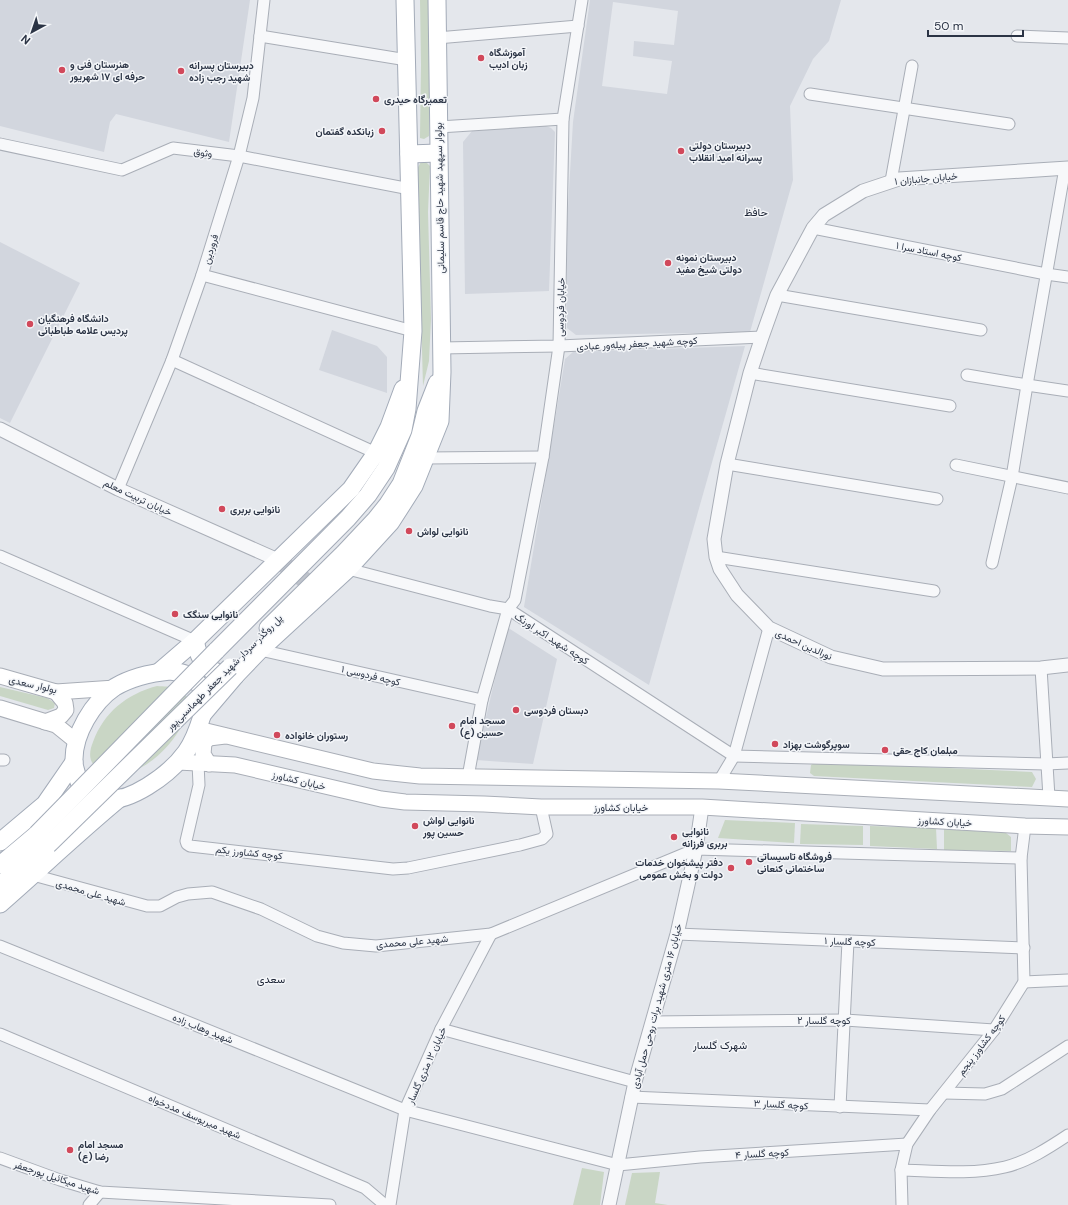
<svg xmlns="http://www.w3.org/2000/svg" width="1068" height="1205" viewBox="0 0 1068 1205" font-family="'DM Sans',Vazirmatn,sans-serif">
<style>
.built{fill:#d2d6de;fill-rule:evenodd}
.grass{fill:#c9d6c5}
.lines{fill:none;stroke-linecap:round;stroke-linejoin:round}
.primary-tunnel{stroke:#bfc3cb;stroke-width:17;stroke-dasharray:17 8;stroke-linecap:butt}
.minor-casing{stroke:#a9aeb7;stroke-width:13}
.tertiary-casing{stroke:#a9aeb7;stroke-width:15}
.secondary-casing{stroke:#a9aeb7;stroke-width:17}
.primary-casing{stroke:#a3abb8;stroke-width:19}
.minor{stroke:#f7f8fa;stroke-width:11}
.tertiary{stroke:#f7f8fa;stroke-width:13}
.secondary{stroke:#fff;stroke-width:15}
.primary{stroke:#fff;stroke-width:17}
.primary-bridge-casing{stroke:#a3abb8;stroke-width:19;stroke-linecap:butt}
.primary-bridge{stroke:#fff;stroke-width:17}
.poi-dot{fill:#d1495b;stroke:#f4f6f9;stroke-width:1.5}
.labels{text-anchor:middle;stroke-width:3;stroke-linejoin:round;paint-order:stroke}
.poi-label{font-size:10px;font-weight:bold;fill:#2b3445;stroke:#f4f6f9;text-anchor:start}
.street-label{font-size:10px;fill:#2b3445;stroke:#f4f6f9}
.neighbourhood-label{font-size:11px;fill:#1d2536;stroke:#f4f6f9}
</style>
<rect width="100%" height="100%" fill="#e4e7ec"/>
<g class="built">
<polygon points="0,0 250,0 229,142 116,114 110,122 104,152 0,126"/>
<path d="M590 0H841L829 41 813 59 790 106 793 180 750 332 576 335 567 328V224L573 122ZM613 2 678 11 674 45 634 41 633 56 672 61 667 94 602 86Z"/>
<polygon points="546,126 551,128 555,132 549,291 465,294 463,142 472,131"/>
<polygon points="0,242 80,283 10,423 0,418"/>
<polygon points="332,330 377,346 387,357 387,393 319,370"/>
<polygon points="745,346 649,685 524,607 565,359 573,352"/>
<polygon points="507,627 557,659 533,764 476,760"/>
</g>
<g class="grass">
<polygon points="420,0 430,0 429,136 424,139 420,138 420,136 421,65"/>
<polygon points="425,161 430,166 428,212 431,319 429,361 423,386 417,169 421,162"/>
<path d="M157 686C172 687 178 686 188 698 186 707 186 717 182 725 169 752 124 793 94 765 88 759 90 749 93 742 104 712 127 694 157 686Z"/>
<polygon points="0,687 47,698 55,703 54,708 48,710 0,696"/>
<polygon points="816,762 1032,772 1036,779 1032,787 814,776 810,773 811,765"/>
<polygon points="725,820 795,823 794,843 718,838"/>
<polygon points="801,824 863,826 863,845 800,844"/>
<polygon points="870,826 936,828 937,849 870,846"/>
<polygon points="944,829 1006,833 1011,837 1011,851 944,850"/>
<polygon points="582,1168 604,1172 600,1205 573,1205"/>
<polygon points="660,1172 655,1203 668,1205 625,1205 632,1173"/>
</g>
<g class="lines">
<polyline class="primary-tunnel" points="278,560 322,593"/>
<defs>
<g id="minor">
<polyline points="260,36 407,60"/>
<polyline points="1017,36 1068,38"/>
<polyline points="437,38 578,26"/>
<polyline points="810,94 1009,124"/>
<polyline points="439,127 563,119"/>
<polyline points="0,144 122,170 173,148 239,156 410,189"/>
<polyline points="891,181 912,66"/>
<polyline points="813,228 1046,274 1068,277"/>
<polyline points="202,275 413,331"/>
<polyline points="777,295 981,330"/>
<polyline points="441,348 559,346 762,337"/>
<polyline points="172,360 376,453"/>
<polyline points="750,373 950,406"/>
<polyline points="967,375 1027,385 1068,391"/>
<polyline points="426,458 543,457"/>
<polyline points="727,464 937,499"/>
<polyline points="956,465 1068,488"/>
<polyline points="118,489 172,360 202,275 239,156 253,98 264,0"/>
<polyline points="0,556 195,641"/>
<polyline points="716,557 934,591"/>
<polyline points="992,563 1012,477 1027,385 1065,168"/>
<polyline points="348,569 490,606 508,609 734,756 1046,764 1068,763"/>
<polyline points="260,650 482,700"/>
<polyline points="1041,668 1049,797"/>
<polyline points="0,760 4,760"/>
<polyline points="198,763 199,785 186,841 187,844 190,846 393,869 408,868 520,845 542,839 547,834 541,807"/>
<polyline points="468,777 482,700 508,609 515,600 543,457 559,346 563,119 582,0"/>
<polyline points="719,781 734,756 769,628"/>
<polyline points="33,875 147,906 160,906 177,897 188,894 212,892 261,909 317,936 343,943 376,946 491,934 696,849 1021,858"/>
<polyline points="677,934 1024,948"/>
<polyline points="0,946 405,1110 618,1165 700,1157 907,1144"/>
<polyline points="1024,982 1068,980"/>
<polyline points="653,1022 845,1020 994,1030"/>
<polyline points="441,1029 635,1082"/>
<polyline points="0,1034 365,1188 385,1205"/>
<polyline points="944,1093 985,1094 1002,1089 1068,1046"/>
<polyline points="631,1097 930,1110"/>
<polyline points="840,1107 848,941"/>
<polyline points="0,1158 60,1180 100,1192 330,1205"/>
<path d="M901 1170C935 1171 971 1175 1005 1167 1027 1162 1050 1147 1068 1135"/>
<polyline points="89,1205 100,1192"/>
<polyline points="390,1205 405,1110 441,1029 491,934"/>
<polyline points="902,1205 901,1170 907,1144 930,1110 994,1030 1024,982 1021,858 1025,826"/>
</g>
<g id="tertiary">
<polyline points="1068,168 899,179 863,191 824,215 813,228 777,295 762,337 750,373 727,464 714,539 716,557 720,569 737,595 769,628 831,657 883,669 1041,668 1068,665"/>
<polyline points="0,429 118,489 278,560"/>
<polyline points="609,1205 635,1082 677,934 696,849 702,807"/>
</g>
<g id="secondary">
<polyline points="0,676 56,692 115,688"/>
<polyline points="0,708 56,725 77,742"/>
<polyline points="45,722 61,716 66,710 65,703 56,692"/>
<polyline points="198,729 373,771 420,776 719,781 1068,799"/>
<polyline points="178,762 235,765 381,799 405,802 484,804 541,807 702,807 1025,826 1068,827"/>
<polyline points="209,764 203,754 204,743 209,738 225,736"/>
</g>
<g id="primary">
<polyline points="409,154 438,153"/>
<polyline points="268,628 344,553 376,519 388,504 401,484 420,436 426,411 437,383"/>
<path d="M195 641C201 667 209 674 236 675"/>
<polyline points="216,651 348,518 368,495 386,468 403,430 407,409 413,331 405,0"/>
<path d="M170 671C175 672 180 672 185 674 192 676 203 687 205 695 206 701 203 710 202 716 198 729 194 741 186 752 170 774 128 806 99 799 89 797 81 789 78 779 77 774 74 767 74 762 73 734 93 702 115 687 132 677 150 673 170 671Z"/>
<polyline points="159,672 195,641 351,489 376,453 389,427 403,389"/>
<polyline points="202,715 236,675 260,650 348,569 391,522 414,486 440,421 442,372 437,0"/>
<polyline points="0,842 45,804 74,762"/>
<polyline points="0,865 37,834"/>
<polyline points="0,885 48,845"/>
<path d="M0 904C40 869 79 832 120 798"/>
</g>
</defs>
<use href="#minor" class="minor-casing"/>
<use href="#tertiary" class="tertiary-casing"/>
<use href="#secondary" class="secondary-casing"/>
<use href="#primary" class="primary-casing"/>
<use href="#minor" class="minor"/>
<use href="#tertiary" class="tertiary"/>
<use href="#secondary" class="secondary"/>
<use href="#primary" class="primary"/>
<defs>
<g id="primary-bridge">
<polyline points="37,834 216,651"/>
<polyline points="48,845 230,667"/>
</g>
</defs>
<use href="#primary-bridge" class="primary-bridge-casing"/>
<use href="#primary-bridge" class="primary-bridge"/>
</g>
<g class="poi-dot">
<circle cx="481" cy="58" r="4"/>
<circle cx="62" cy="70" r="4"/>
<circle cx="181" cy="71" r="4"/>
<circle cx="376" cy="99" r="4"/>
<circle cx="382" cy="131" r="4"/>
<circle cx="681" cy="151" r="4"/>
<circle cx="668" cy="263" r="4"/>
<circle cx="30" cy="324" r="4"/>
<circle cx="222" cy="509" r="4"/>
<circle cx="409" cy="531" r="4"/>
<circle cx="175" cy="614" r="4"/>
<circle cx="516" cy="710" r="4"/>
<circle cx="452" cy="726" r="4"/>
<circle cx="277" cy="735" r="4"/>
<circle cx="775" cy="744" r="4"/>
<circle cx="885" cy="750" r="4"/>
<circle cx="415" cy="826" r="4"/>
<circle cx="674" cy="837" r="4"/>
<circle cx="749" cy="862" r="4"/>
<circle cx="731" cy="868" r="4"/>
<circle cx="70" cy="1150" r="4"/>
</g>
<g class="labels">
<g class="poi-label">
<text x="489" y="56">آموزشگاه<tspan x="489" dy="12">زبان ادیب</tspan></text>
<text x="70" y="68">هنرستان فنی و<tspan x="70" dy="12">حرفه ای ۱۷ شهریور</tspan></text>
<text x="189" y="69">دبیرستان پسرانه<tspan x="189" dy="12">شهید رجب زاده</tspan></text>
<text x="384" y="103">تعمیرگاه حیدری</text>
<text x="374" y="135" text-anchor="end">زبانکده گفتمان</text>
<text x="689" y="149">دبیرستان دولتی<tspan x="689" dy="12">پسرانه امید انقلاب</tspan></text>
<text x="676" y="261">دبیرستان نمونه<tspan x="676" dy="12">دولتی شیخ مفید</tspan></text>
<text x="38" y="322">دانشگاه فرهنگیان<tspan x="38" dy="12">پردیس علامه طباطبائی</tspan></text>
<text x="230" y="513">نانوایی بربری</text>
<text x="417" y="535">نانوایی لواش</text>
<text x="183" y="618">نانوایی سنگک</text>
<text x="524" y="714">دبستان فردوسی</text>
<text x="460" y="724">مسجد امام<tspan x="460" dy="12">حسین (ع)</tspan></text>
<text x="285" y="739">رستوران خانواده</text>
<text x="783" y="748">سوپرگوشت بهزاد</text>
<text x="893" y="754">مبلمان کاج حقی</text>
<text x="423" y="824">نانوایی لواش<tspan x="423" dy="12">حسین پور</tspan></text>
<text x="682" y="835">نانوایی<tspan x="682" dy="12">بربری فرزانه</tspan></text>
<text x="757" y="860">فروشگاه تاسیساتی<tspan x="757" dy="12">ساختمانی کنعانی</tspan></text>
<text x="723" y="866" text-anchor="end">دفتر پیشخوان خدمات<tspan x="723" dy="12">دولت و بخش عمومی</tspan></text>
<text x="78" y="1148">مسجد امام<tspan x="78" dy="12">رضا (ع)</tspan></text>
</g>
<g class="street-label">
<text transform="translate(203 152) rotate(7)" y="4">وثوق</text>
<text transform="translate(926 178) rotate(-5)" y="4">خیابان جانبازان ۱</text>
<text transform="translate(439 198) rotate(-91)" y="4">بولوار سپهبد شهید حاج قاسم سلیمانی</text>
<text transform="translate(210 249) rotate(-73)" y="4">فروردین</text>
<text transform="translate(929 251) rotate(11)" y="4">کوچه استاد سرا ۱</text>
<text transform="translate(560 307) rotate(-89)" y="4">خیابان فردوسی</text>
<text transform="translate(637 343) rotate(-3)" y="4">کوچه شهید جعفر پیله‌ور عبادی</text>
<text transform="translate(138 497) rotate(25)" y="4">خیابان تربیت معلم</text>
<text transform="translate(552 638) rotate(33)" y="4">کوچه شهید اکبر اورنگ</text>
<text transform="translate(804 644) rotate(24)" y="4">نورالدین احمدی</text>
<text transform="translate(224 672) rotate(-45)" y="4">پل روگذر سردار شهید جعفر طهماسبی‌پور</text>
<text transform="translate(371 675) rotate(13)" y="4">کوچه فردوسی ۱</text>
<text transform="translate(33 684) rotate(13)" y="4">بولوار سعدی</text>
<text transform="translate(299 780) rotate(13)" y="4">خیابان کشاورز</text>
<text x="621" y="811">خیابان کشاورز</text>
<text transform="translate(945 821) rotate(3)" y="4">خیابان کشاورز</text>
<text transform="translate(249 852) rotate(6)" y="4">کوچه کشاورز یکم</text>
<text transform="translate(91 892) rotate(16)" y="4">شهید علی محمدی</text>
<text transform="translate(412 941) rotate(-5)" y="4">شهید علی محمدی</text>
<text transform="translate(850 941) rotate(2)" y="4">کوچه گلسار ۱</text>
<text transform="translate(656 1006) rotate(-75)" y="4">خیابان ۱۶ متری شهید برات روحی حمل آبادی</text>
<text x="824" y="1024">کوچه گلسار ۲</text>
<text transform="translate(203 1028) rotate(22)" y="4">شهید وهاب زاده</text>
<text transform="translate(981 1045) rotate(-53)" y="4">کوچه کشاورز پنجم</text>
<text transform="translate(426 1065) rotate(-66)" y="4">خیابان ۱۲ متری گلسار</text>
<text transform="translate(781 1104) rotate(3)" y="4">کوچه گلسار ۳</text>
<text transform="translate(195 1116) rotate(23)" y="4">شهید میریوسف مددخواه</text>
<text transform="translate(762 1153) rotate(-3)" y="4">کوچه گلسار ۴</text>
<text transform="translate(57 1177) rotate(18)" y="4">شهید میکائیل پورجعفر</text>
</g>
<g class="neighbourhood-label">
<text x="756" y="216">حافظ</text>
<text x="271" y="983">سعدی</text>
<text x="720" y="1049">شهرک گلسار</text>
</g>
</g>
<g transform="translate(32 32) rotate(220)" stroke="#f4f6f9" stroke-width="3" paint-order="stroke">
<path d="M0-3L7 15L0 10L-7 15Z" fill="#2b3445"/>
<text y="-6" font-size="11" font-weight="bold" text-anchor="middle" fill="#2b3445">N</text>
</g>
<path d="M928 30v6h95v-6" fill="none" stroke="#2b3445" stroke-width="2"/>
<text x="934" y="30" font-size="12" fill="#2b3445" stroke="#f4f6f9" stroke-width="3" paint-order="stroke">50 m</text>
</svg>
